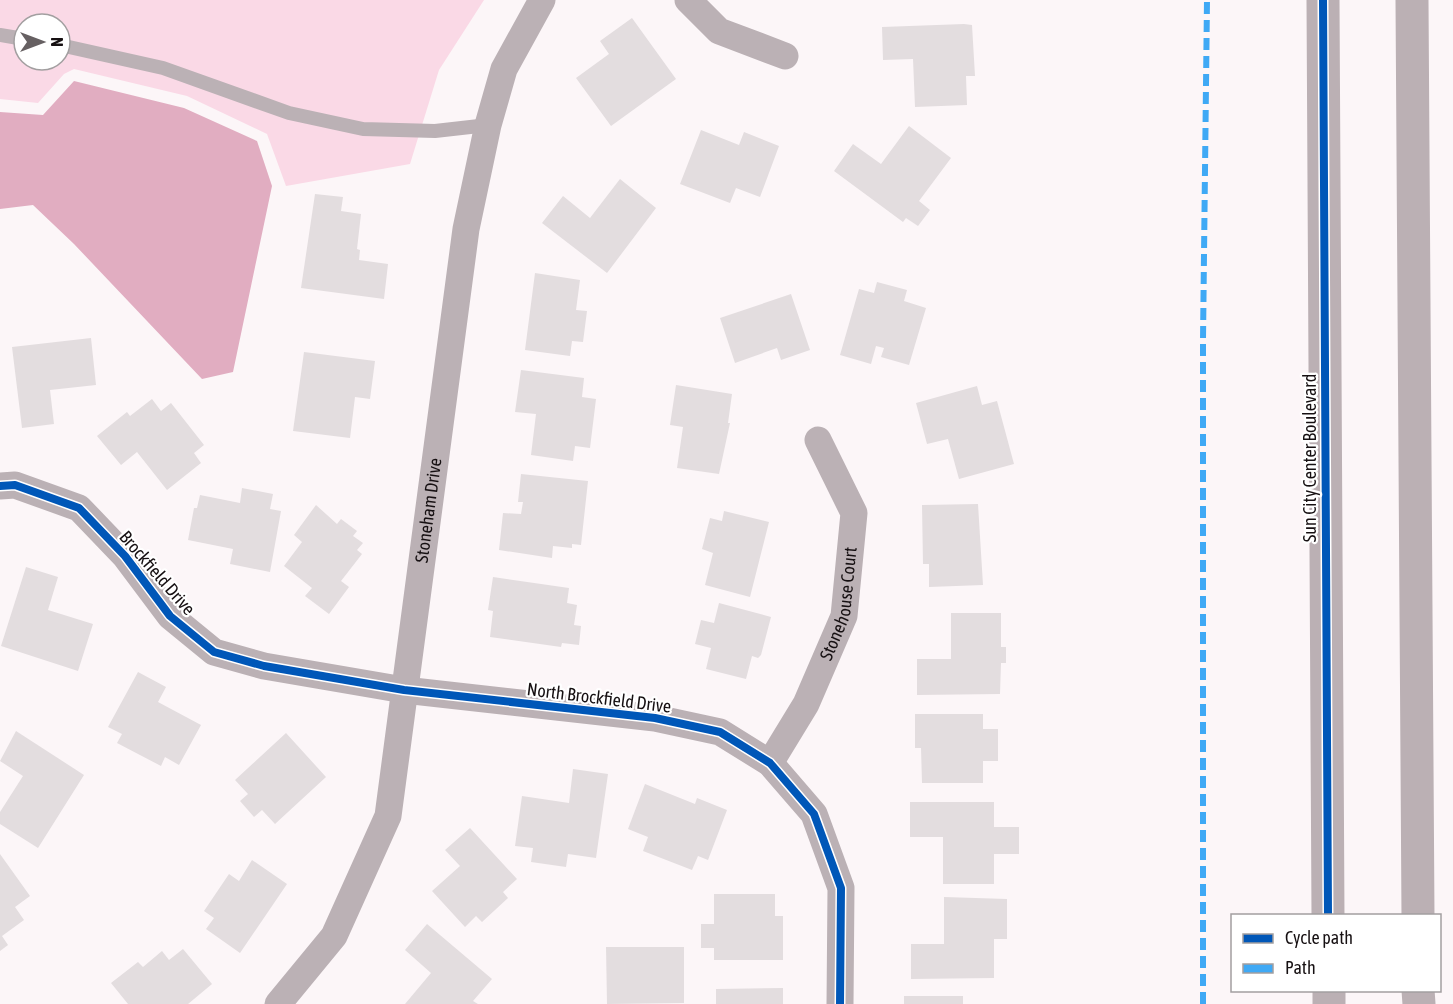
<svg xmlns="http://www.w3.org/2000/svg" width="1453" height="1004" viewBox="0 0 1453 1004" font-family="'Asap Condensed',sans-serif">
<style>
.green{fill:#fad9e6;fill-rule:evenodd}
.water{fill:#e1adc1}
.building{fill:#e3dddf}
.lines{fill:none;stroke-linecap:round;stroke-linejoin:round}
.lane{stroke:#bbb1b5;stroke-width:14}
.street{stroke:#bbb1b5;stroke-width:27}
.secondary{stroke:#bbb0b4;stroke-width:33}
.quiet{stroke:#3fa9f5;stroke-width:6;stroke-dasharray:12 6;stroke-linecap:butt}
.cycleway-casing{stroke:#fff;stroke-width:11}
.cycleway{stroke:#0057b8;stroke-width:8}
.labels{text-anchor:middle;stroke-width:4.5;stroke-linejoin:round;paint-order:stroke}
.street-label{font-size:18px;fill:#161012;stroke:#fff}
</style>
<rect width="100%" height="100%" fill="#fcf6f8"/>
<path class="green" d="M0 0H484L439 70 410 164 286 186 267 134 187 96 74 69 64 74 38 103 0 99ZM24 24H60V60H24Z"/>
<polygon class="water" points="74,81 184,108 257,141 272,186 233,372 202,379 74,244 33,205 0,209 0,112 43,115"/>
<g class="building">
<polygon points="632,18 676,79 611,126 576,78 609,54 600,41"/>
<polygon points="964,24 972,25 975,76 966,76 967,105 915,107 913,59 883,60 882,27"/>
<polygon points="909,126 951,158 919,201 930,210 918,226 906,218 903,222 834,171 853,144 881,164"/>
<polygon points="701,130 739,145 744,132 779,146 760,197 736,188 730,203 680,184"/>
<polygon points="620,179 656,208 607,273 542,223 563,196 590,218"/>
<polygon points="315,194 343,197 341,211 361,214 357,249 360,250 359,260 388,264 384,299 301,288"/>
<polygon points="535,273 580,280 576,310 587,311 583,342 572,341 570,356 525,350"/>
<polygon points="877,282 907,290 904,301 926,308 909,365 881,357 884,348 876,346 871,364 840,355 859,289 874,293"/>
<polygon points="791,294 810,350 781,360 777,348 735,363 720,318"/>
<polygon points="91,338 96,385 50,390 54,424 22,428 12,347"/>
<polygon points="304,352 375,361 370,399 355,397 350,438 293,431"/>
<polygon points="521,370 584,378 582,397 596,399 590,448 575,446 573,461 531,455 536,414 515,412"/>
<polygon points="676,385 732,394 728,423 730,423 719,474 677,468 683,427 670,425"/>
<polygon points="977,386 982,405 997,401 1014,464 959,479 948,439 927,444 916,403"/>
<polygon points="152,399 161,411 171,403 204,445 194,453 201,463 167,490 137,452 121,465 97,436 127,412 130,416"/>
<polygon points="521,474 588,481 581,545 572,544 572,548 553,546 552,558 499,550 503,513 521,514 523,502 518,502"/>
<polygon points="242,488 273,494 270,509 281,511 270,572 230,564 233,549 188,540 194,508 197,508 200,495 240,503"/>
<polygon points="978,504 983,585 929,587 929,564 923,564 922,505"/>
<polygon points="316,505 337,524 341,519 357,531 353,536 363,543 357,550 362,554 341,581 349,587 329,614 305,596 312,588 284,566 302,542 294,535"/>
<polygon points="724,511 769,522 750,597 705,585 713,553 702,549 710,518 722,521"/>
<polygon points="26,567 58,577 48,610 93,624 78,671 1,646"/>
<polygon points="493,577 569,588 567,603 577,605 574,625 581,626 579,645 562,643 561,647 490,637 493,611 488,610"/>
<polygon points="719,603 771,617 761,655 758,658 752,656 746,679 706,669 711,648 695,644 701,620 714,623"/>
<polygon points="951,613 1001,613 1001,647 1006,647 1006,663 1001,663 1000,694 917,695 917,659 951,659"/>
<polygon points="138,672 166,687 158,702 201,725 179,765 165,757 161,766 117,743 122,734 108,727"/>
<polygon points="915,714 983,714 983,729 998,729 998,761 983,761 983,783 922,783 921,748 915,748"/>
<polygon points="16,731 84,775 38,848 0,824 0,812 23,776 0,761"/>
<polygon points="286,733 326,777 275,824 262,810 254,817 240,801 248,794 235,780"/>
<polygon points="573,769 608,774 596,858 568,854 566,867 531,862 533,848 515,846 522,796 569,803"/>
<polygon points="645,784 695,804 697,798 727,810 708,860 698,856 692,870 643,851 648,837 628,829"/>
<polygon points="910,802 994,802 994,827 1019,827 1019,854 994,854 994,884 943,884 943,837 910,837"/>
<polygon points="470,828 517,879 503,892 508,898 482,922 476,916 465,927 432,891 460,866 445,850"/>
<polygon points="0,854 30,896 15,907 24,920 2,936 8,945 0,951"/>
<polygon points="252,860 287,884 240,953 206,929 214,918 204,911 229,874 239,881"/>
<polygon points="714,894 775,894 775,916 783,916 783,960 714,960 714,948 701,948 701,924 714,924"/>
<polygon points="944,897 1007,899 1007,939 994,939 994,978 911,979 911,944 944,944"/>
<polygon points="427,924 492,979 473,1001 478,1004 405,1004 431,973 405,950"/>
<polygon points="606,947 684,947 684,1003 607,1004"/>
<polygon points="183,949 212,984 188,1004 128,1004 111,983 138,962 143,967 162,951 169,960"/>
<polygon points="783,988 783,1004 716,1004 716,989"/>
<rect x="904" y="996" width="59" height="8"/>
</g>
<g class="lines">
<g class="lane">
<polyline points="0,35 24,39"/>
<polyline points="60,45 163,68 289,113 363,129 435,131 488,125"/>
</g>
<g class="street">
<polyline points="688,0 719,31 785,56"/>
<polyline points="0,486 15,485 79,508 125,556 170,616 214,652 264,666 404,690 655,718 720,732 770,763 814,814 841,888 840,1004"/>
<path id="s1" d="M770 763 806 704 844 616 854 513 818 440"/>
<path id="s2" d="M278 1004 334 936 388 816 466 229 488 125 504 69 542 0"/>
</g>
<g class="secondary">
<polyline points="1323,0 1328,916"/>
<polyline points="1412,0 1418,916"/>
<polyline points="1329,990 1329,1004"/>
<polyline points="1418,990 1419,1004"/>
</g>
<polyline class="quiet" points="1203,1004 1203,340 1207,0"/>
<defs>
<g id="cycleway">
<polyline points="1323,0 1328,916"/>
<polyline points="0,486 15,485 79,508 125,556 170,616 214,652 264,666 404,690 655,718 720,732 770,763 814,814 841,888 840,1004"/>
</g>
</defs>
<use href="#cycleway" class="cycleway-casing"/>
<use href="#cycleway" class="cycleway"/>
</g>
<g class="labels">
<g class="street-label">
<text transform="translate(1310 458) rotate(-90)" y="6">Sun City Center Boulevard</text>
<text dy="6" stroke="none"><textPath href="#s2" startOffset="528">Stoneham Drive</textPath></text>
<text transform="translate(157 573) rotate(49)" y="6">Brockfield Drive</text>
<text dy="6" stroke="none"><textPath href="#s1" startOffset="176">Stonehouse Court</textPath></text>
<text transform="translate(599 698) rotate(7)" y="6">North Brockfield Drive</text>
</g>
</g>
<rect x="1231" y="914" width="210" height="78" fill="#ffffff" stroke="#a29fa0" stroke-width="1.5"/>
<rect x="1243" y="934" width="30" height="9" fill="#0057b8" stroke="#a29fa0" stroke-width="1.5"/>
<text x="1285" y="944" font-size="18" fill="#161012">Cycle path</text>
<rect x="1243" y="964" width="30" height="9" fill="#3fa9f5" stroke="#a29fa0" stroke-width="1.5"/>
<text x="1285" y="974" font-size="18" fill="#161012">Path</text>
<g transform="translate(42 42) rotate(90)"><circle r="28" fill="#ffffff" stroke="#a29fa0" stroke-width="1.5"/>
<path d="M0-4.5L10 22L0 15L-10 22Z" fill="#666062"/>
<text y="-9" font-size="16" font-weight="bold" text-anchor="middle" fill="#161012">N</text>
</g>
</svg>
